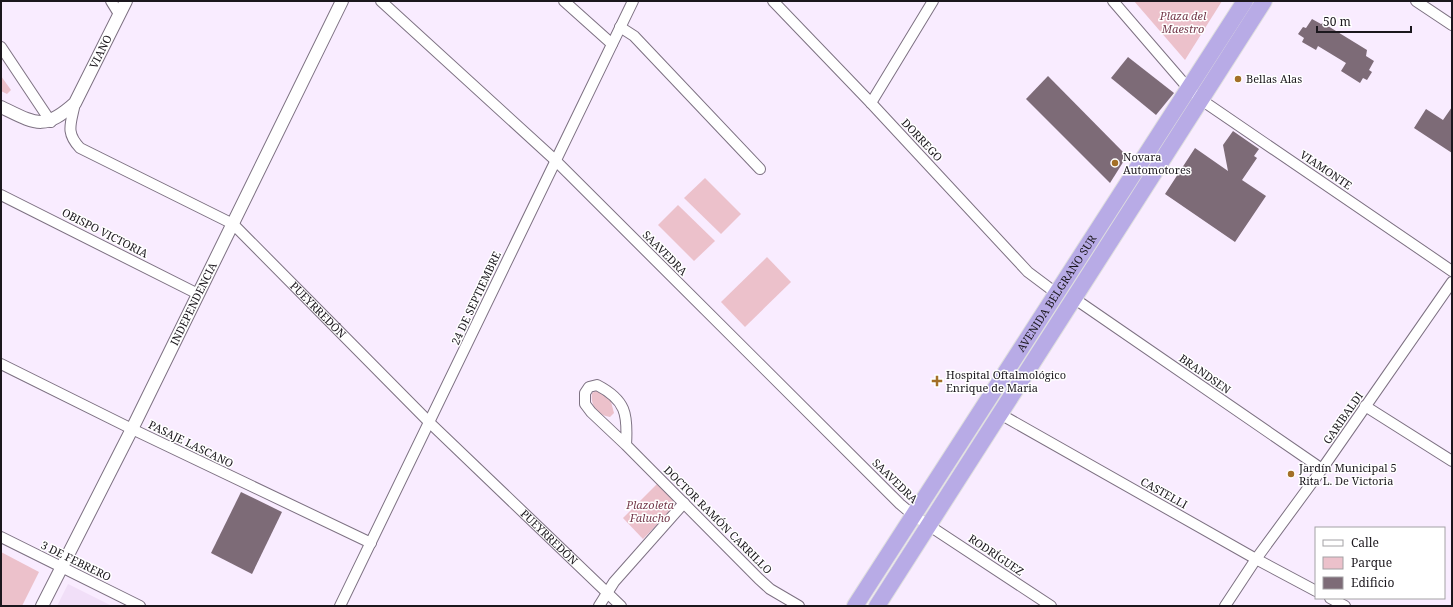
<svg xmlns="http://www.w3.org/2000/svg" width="1453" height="607" viewBox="0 0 1453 607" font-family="'Noto Serif',serif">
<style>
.built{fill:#f1dff8}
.green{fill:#ecc1cb}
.building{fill:#7d6b77}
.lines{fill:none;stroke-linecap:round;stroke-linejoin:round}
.minor-casing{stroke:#7d7182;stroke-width:12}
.tertiary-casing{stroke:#7d7182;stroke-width:14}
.trunk-casing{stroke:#dfdfdf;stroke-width:18}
.minor{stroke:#fff;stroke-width:10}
.tertiary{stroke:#fff;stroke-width:12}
.trunk{stroke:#b8abe6;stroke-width:16}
.poi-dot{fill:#a37027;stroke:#fff;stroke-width:1.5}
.labels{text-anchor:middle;stroke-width:3;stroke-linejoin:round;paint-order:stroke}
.park-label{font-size:11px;font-style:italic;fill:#763c4d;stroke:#fff}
.street-label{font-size:11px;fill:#1b171d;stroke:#fff}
.poi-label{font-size:11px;fill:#1b171d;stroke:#fff;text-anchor:start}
</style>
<rect width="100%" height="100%" fill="#f9ecff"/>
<polygon class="built" points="68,584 112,606 57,606"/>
<g class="green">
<polygon points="1134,1 1222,1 1185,60"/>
<polygon points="1,76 11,90 7,94 1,91"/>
<polygon points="705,178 741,214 721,234 684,198"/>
<polygon points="678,205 715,241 694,261 658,225"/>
<polygon points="767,257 791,282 745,327 721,302"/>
<path d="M598 390 610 398 614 413 610 417C598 415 590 406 592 393Z"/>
<polygon points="657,484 677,504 643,539 623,518"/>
<polygon points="1,552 39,572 22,606 1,606"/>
</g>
<g class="building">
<polygon points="1312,19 1321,24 1323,23 1367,50 1366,56 1374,61 1369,70 1372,72 1367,80 1363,78 1360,83 1341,71 1346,63 1318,46 1316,50 1302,42 1304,38 1298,34 1303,27 1306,28"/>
<polygon points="1128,57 1174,93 1156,115 1111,78"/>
<polygon points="1048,76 1127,156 1110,183 1026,99"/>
<polygon points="1452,107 1452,153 1414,128 1426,109 1443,120"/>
<polygon points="1233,131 1259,149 1254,156 1257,158 1242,180 1266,196 1235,242 1165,194 1195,148 1228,171 1223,145"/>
<polygon points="241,492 282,512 252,574 211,553"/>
</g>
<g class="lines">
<defs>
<g id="minor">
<polyline points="111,1 119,14"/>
<polyline points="381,1 555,160 900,504 913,515 1051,606"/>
<polyline points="564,1 612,44"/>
<polyline points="773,1 871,103 1028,272 1056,293"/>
<polyline points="1113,1 1188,88 1200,99 1452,271"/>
<polyline points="1416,1 1452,25"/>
<polyline points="620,27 634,36 760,169"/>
<polyline points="1,47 51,122"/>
<path id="s1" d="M75 103C71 124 65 132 80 148L233 224 430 423 621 606"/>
<polyline points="871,103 933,1"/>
<polyline points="1,195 198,294"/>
<polyline points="1075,299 1322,469"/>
<polyline points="1,364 132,429 371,543"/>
<polyline points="1365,406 1452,461"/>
<polyline points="1000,414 1256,559 1316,591"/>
<path d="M626 445C628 414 626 400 597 385L589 387 585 393V404L591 412 626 445 759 579 770 589 799 606"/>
<polyline points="1,537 140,606"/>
<polyline points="1330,598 1345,606"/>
<polyline points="340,606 633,1"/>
<polyline points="599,606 614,582 684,503"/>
<polyline points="1225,606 1256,559 1322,469 1452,282"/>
</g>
<g id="tertiary">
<path id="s2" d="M1 107C36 124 44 131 75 103L126 1"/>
<path id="s3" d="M42 606 132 429 342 1"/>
</g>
<g id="trunk">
<path id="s4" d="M855 606 1245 1"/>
<polyline points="877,606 1264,1"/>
</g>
</defs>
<use href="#minor" class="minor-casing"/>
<use href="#tertiary" class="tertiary-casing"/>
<use href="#trunk" class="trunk-casing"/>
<use href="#minor" class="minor"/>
<use href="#tertiary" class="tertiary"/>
<use href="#trunk" class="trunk"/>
</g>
<g class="poi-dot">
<circle cx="1238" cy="79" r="4"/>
<circle cx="1115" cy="163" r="4"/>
<path d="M935 375h4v4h4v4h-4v4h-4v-4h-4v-4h4z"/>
<circle cx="1291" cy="474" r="4"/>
</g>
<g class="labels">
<g class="park-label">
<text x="1183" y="20">Plaza del<tspan x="1183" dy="13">Maestro</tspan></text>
<text x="650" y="509">Plazoleta<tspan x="650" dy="13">Falucho</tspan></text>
</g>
<g class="street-label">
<text dy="4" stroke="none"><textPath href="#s2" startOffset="140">VIANO</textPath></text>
<text transform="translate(922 140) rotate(47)" y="4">DORREGO</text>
<text transform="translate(1326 170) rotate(34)" y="4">VIAMONTE</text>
<text transform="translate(105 233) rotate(27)" y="4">OBISPO VICTORIA</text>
<text transform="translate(665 253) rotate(45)" y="4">SAAVEDRA</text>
<text dy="4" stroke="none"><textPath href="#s4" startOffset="372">AVENIDA BELGRANO SUR</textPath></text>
<text transform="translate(476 298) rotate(-65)" y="4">24 DE SEPTIEMBRE</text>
<text dy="4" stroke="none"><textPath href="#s3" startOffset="338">INDEPENDENCIA</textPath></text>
<text dy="4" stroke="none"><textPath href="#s1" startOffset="340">PUEYRREDÓN</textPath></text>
<text transform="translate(1205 374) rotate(35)" y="4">BRANDSEN</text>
<text transform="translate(1343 418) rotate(-55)" y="4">GARIBALDI</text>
<text transform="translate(191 444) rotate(26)" y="4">PASAJE LASCANO</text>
<text transform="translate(895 481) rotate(44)" y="4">SAAVEDRA</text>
<text transform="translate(1164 493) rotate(29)" y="4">CASTELLI</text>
<text transform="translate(718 520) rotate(45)" y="4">DOCTOR RAMÓN CARRILLO</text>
<text dy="4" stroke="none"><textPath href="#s1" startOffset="664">PUEYRREDÓN</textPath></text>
<text transform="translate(996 555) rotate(34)" y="4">RODRÍGUEZ</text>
<text transform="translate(76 561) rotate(26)" y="4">3 DE FEBRERO</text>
</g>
<g class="poi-label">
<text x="1246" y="83">Bellas Alas</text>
<text x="1123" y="161">Novara<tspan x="1123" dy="13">Automotores</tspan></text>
<text x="946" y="379">Hospital Oftalmológico<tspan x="946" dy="13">Enrique de Maria</tspan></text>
<text x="1299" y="472">Jardín Municipal 5<tspan x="1299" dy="13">Rita L. De Victoria</tspan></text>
</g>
</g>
<rect width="1453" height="607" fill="none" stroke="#1b171d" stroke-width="4"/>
<rect x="1315" y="527" width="130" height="72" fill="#ffffff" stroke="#a4a2a5"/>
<rect x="1323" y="540" width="20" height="6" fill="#ffffff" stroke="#a4a2a5"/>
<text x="1351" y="547" font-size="12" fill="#1b171d">Calle</text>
<rect x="1323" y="557" width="20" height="12" fill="#ecc1cb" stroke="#a4a2a5"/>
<text x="1351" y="567" font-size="12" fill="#1b171d">Parque</text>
<rect x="1323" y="577" width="20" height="12" fill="#7d6b77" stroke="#a4a2a5"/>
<text x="1351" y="587" font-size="12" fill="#1b171d">Edificio</text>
<path d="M1317 26v6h94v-6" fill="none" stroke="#1b171d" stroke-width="2"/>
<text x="1323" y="26" font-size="12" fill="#1b171d" stroke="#ffffff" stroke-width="3" paint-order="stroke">50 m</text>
</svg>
